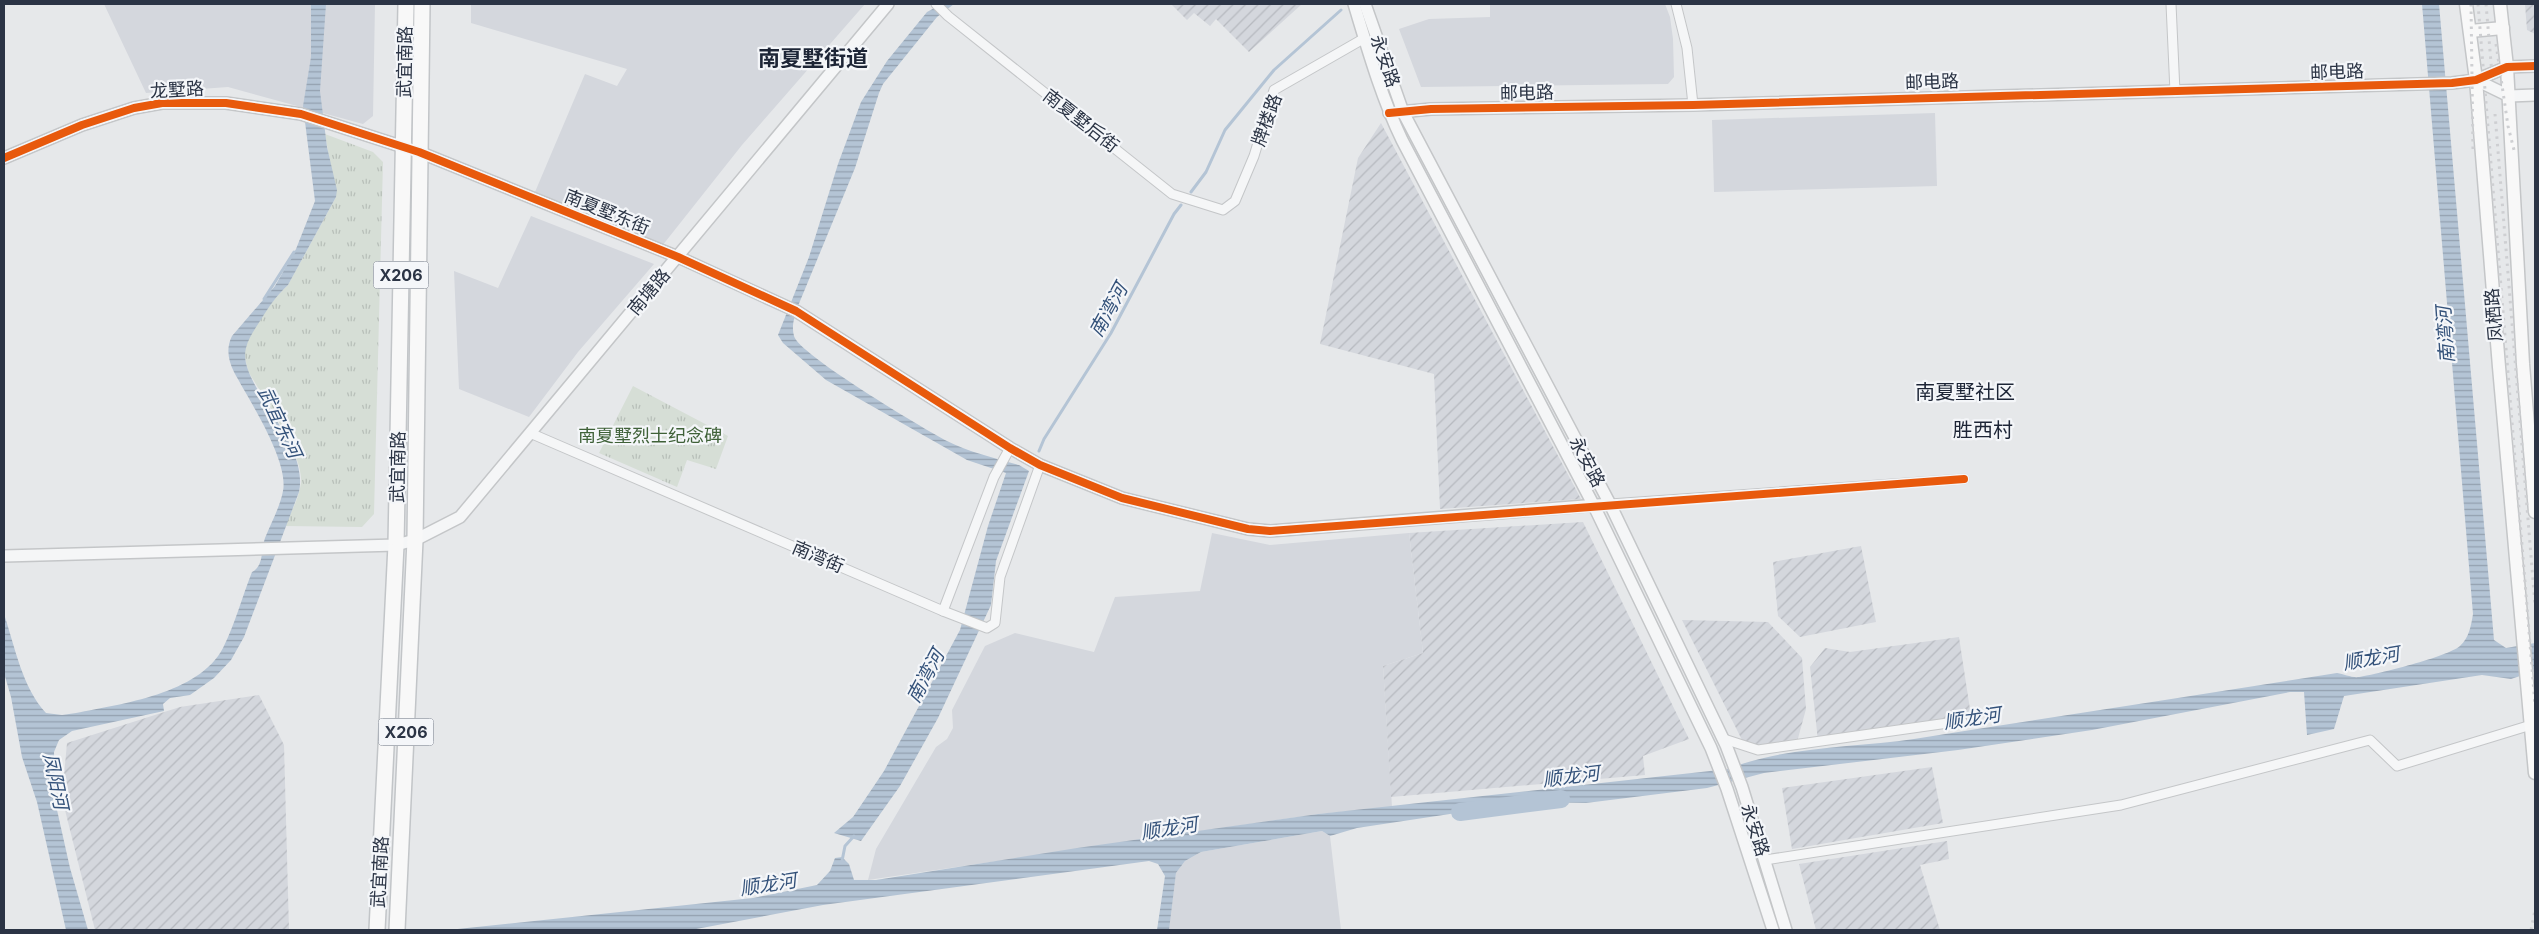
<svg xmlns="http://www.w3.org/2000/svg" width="2539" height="934" viewBox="0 0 2539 934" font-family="Inter,'Noto Sans SC',sans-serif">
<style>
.built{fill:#d4d7dd}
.industrial{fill:url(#industrial-furrows)}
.park{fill:url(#park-tufts)}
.water{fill:url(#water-rules)}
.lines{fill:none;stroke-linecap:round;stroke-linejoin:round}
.stream{stroke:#b4c4d5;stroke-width:3}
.river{stroke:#b4c4d5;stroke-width:18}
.minor-casing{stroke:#c4c6c8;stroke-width:11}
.tertiary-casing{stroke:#c4c6c8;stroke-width:14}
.secondary-casing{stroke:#c4c6c8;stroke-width:15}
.primary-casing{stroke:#c2c5c8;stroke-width:18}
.minor{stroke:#f5f6f7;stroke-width:9}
.tertiary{stroke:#f5f6f7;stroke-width:11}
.secondary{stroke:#f8f8f8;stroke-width:12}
.primary{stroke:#f8f8f8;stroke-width:15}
.rail{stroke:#cecfd2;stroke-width:3;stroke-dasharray:2.5 5;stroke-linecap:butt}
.cycleway-casing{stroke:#f4f6f9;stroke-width:11}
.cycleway{stroke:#e8590c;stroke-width:8}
.labels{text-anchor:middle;stroke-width:4.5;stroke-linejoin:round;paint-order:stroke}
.shield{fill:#f4f6f9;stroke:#676e7b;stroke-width:1}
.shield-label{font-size:16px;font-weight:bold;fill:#2b3445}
.street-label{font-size:18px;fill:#2b3445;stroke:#f4f6f9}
.park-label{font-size:18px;fill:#3f6138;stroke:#f4f6f9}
.water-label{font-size:19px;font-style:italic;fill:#34527a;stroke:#f4f6f9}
.quarter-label{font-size:20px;fill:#1d2536;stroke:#f4f6f9}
.district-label{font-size:22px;font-weight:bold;fill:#1d2536;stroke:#f4f6f9}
</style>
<defs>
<pattern id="industrial-furrows" width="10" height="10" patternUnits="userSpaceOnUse" patternTransform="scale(1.25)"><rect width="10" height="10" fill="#d4d7dd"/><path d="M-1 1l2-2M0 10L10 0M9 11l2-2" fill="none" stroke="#b6b9bf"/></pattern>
<pattern id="park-tufts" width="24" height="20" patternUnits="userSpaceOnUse" patternTransform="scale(1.25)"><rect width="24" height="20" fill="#d6ded6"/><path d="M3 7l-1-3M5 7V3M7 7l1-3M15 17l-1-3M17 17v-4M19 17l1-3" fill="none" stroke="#b8bfb9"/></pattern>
<pattern id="water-rules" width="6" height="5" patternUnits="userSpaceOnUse" patternTransform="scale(1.25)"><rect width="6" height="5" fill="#b4c4d5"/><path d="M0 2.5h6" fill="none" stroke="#93a0af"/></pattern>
</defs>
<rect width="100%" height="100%" fill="#e6e8ea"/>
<g class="built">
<polygon points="104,4 375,4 373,116 363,124 228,87 146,93"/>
<polygon points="471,4 865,4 742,145 662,246 535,192 585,74 617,86 627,69 471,23"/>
<polygon points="1490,4 1665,4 1670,17 1673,39 1674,77 1668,84 1421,87 1399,29 1429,19 1490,17"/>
<polygon points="1935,113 1937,186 1714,192 1712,120"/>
<polygon points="531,216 654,264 578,352 529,417 459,389 454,271 498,288"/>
<polygon points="1212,533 1270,545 1409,533 1423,653 1383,666 1392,807 1318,814 868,880 876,849 936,747 947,739 953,728 952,710 985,646 1015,633 1094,652 1115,597 1200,591"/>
<polygon points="1322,831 1330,836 1341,930 1168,930 1176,873 1185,861 1201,852"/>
</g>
<g class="industrial">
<polygon points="1171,4 1302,4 1249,52 1216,19 1210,26 1194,13 1187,20"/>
<polygon points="2525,4 2535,4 2535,34 2527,30"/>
<polygon points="1381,123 1581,499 1440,509 1434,374 1320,344 1358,158"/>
<polygon points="1583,522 1689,739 1643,756 1645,775 1391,797 1383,666 1423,653 1409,533"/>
<polygon points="1861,546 1876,622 1800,637 1778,616 1773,562"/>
<polygon points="1682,620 1768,622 1802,658 1806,709 1797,742 1745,746"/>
<polygon points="1959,637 1971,716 1818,741 1810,667 1825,648 1850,652"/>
<polygon points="259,695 284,745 289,930 95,930 62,798 67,743 180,707"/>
<polygon points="1932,767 1943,823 1792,849 1782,788"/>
<polygon points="1947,841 1949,859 1920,865 1940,930 1816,930 1799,864"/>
</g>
<g class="park">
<path d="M325 134 373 152 383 162 374 514 362 527 284 526C291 513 299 498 301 483 304 455 263 397 248 371 247 364 244 358 245 351 247 332 274 298 288 285L336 197Z"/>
<polygon points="633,386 728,436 716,469 687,460 677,487 599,453"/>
</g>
<g class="water">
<path d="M311 4H326L320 91 327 147 337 190 336 197 288 285C276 296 268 308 260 321 255 329 248 339 246 348 236 384 310 441 299 492L244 637 231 660 214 678 190 695 170 698 163 704 164 711 72 731 59 740 54 752 55 801 70 868 88 930H66L37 802 22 757 11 697 4 673V614C15 647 22 687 46 713L62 715 76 713C121 704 199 694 223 648 235 624 242 597 252 572 264 566 261 550 265 538 271 523 280 507 283 491 289 461 249 400 234 372 228 360 226 348 232 336L275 286 296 249 315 201 303 106 311 57Z"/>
<path d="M942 4H954L937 17 883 84 879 93 855 168 798 306C795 315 791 326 794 336 798 354 924 429 947 441 968 452 995 458 1019 465L1029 471 996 561 991 605 938 718 900 786 861 841 834 833 853 817 884 771 960 630 988 526 1006 473 967 460 826 380 783 343 778 335 809 257 838 164 861 102 887 61 927 12Z"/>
<path d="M2422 4H2439L2494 640 2506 648 2535 643V671L2511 679 2482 675 2344 696 2334 729 2307 735 2304 692H2290L2092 730 1958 750 1764 773 1707 788 1586 803 1530 802 1357 828 1330 836 1322 831 1201 852 1185 861 1176 873 1169 930H1157L1165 876 1158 864 1149 861 823 905 691 930H448L753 898 817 885 830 871 835 858 842 857 849 864 854 880H876L1077 848 1318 814 1728 769C1785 746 1853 748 1914 739 2055 717 2196 695 2337 673 2344 674 2352 678 2359 677 2378 674 2447 657 2460 646 2469 638 2471 626 2473 614Z"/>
</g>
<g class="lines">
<g class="stream">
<polyline points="1191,192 1206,172 1225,130 1274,70 1341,10"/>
<polyline points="264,299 294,252"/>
<polyline points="1039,451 1044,439 1111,333 1174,214 1181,205"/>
<polyline points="842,861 845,846 854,836"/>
</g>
<polyline class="river" points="1460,812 1561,799"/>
<defs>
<g id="minor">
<polyline points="936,4 948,16 1172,194 1223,210 1235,201 1254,156 1274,90 1363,39"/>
<polyline points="1676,4 1687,48 1693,105"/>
<polyline points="2171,4 2175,92"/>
<polyline points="530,433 943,611 994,477 1010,448"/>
<polyline points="1610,504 1964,479"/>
<polyline points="943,611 987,628 995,623 1000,577 1040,465"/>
<polyline points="1724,739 1758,750 1962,721"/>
<polyline points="1765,860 2121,805 2370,740 2397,766 2531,725"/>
</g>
<g id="tertiary">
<path d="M1354 4C1368 50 1381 96 1402 140L1594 506 1711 748 1727 789 1773 930"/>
<polyline points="1365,4 1403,112 1610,504 1726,745 1742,787 1786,930"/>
<polyline points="2476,80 2509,96 2535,95"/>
<polyline points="1389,113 1431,109 1693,105 2452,83 2476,80 2507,67 2535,66"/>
<polyline points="4,158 82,125 134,108 162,103 226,103 301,114 419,152 678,257 796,311 1010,448 1040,465 1122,498 1248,529 1270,531 1610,504"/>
<polyline points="4,556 396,545 415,540 460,517 888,4"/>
</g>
<g id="secondary">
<polyline points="2466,4 2476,80 2499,367 2535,773"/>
<polyline points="2500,4 2507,67 2523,364 2535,512"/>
<polyline points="2470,31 2503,28"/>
</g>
<g id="primary">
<polyline points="377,930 396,545 406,4"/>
<polyline points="397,930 415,540 422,4"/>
</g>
</defs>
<use href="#minor" class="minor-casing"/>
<use href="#tertiary" class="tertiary-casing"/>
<use href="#secondary" class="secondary-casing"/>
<use href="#primary" class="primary-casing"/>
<use href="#minor" class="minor"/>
<use href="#tertiary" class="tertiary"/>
<use href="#secondary" class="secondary"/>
<use href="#primary" class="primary"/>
<g class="rail">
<polyline points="2471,4 2473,152"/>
<polyline points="2478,4 2535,705"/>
<polyline points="2486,4 2492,74"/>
<polyline points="2496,44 2508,126 2514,150"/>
<polyline points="2495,114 2535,605"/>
<polyline points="2531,930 2535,910"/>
</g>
<defs>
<g id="cycleway">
<polyline points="1389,113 1431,109 1693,105 2452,83 2476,80 2507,67 2535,66"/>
<polyline points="4,158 82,125 134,108 162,103 226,103 301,114 419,152 678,257 796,311 1010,448 1040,465 1122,498 1248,529 1270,531 1964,479"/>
</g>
</defs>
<use href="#cycleway" class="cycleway-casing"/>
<use href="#cycleway" class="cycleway"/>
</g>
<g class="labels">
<g class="shield">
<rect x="373.5" y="261.5" width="55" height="27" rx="4"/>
<rect x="378.5" y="718.5" width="55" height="27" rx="4"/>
</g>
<g class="shield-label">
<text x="401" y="281">X206</text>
<text x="406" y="738">X206</text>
</g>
<g class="street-label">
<text transform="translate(1385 61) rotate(71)" y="6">永安路</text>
<text transform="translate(405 62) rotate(-89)" y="6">武宜南路</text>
<text transform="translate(2337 72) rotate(-2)" y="6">邮电路</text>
<text transform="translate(1932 82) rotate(-2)" y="6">邮电路</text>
<text transform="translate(177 90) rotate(-3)" y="6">龙墅路</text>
<text transform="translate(1527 93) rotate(-1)" y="6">邮电路</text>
<text transform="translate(1267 120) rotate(-70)" y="6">牌楼路</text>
<text transform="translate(1081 121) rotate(38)" y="6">南夏墅后街</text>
<text transform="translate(607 212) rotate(22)" y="6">南夏墅东街</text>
<text transform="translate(649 292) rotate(-50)" y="6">南塘路</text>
<text transform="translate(2494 315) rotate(-95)" y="6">凤栖路</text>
<text transform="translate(1587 462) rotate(62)" y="6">永安路</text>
<text transform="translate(398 467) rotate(-89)" y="6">武宜南路</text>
<text transform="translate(818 557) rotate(23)" y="6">南湾街</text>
<text transform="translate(1755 830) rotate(72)" y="6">永安路</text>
<text transform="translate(380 872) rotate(-87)" y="6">武宜南路</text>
</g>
<g class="park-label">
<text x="650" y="442">南夏墅烈士纪念碑</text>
</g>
<g class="water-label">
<text transform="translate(1108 310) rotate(-61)" y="7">南湾河</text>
<text transform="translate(2445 335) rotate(-94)" y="7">南湾河</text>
<text transform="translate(280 422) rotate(65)" y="7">武宜东河</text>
<text transform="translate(2371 658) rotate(-10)" y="7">顺龙河</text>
<text transform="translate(925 676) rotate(-62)" y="7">南湾河</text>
<text transform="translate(1972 718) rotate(-8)" y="7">顺龙河</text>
<text transform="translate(1571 776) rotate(-7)" y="7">顺龙河</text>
<text transform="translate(56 781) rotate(78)" y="7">凤阳河</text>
<text transform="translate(1169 828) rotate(-9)" y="7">顺龙河</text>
<text transform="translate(768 884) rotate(-9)" y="7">顺龙河</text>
</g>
<g class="quarter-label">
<text x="1965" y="399">南夏墅社区</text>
<text x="1983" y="437">胜西村</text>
</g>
<g class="district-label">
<text x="813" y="66">南夏墅街道</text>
</g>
</g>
<rect width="2539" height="934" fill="none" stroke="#2b3445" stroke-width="10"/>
</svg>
